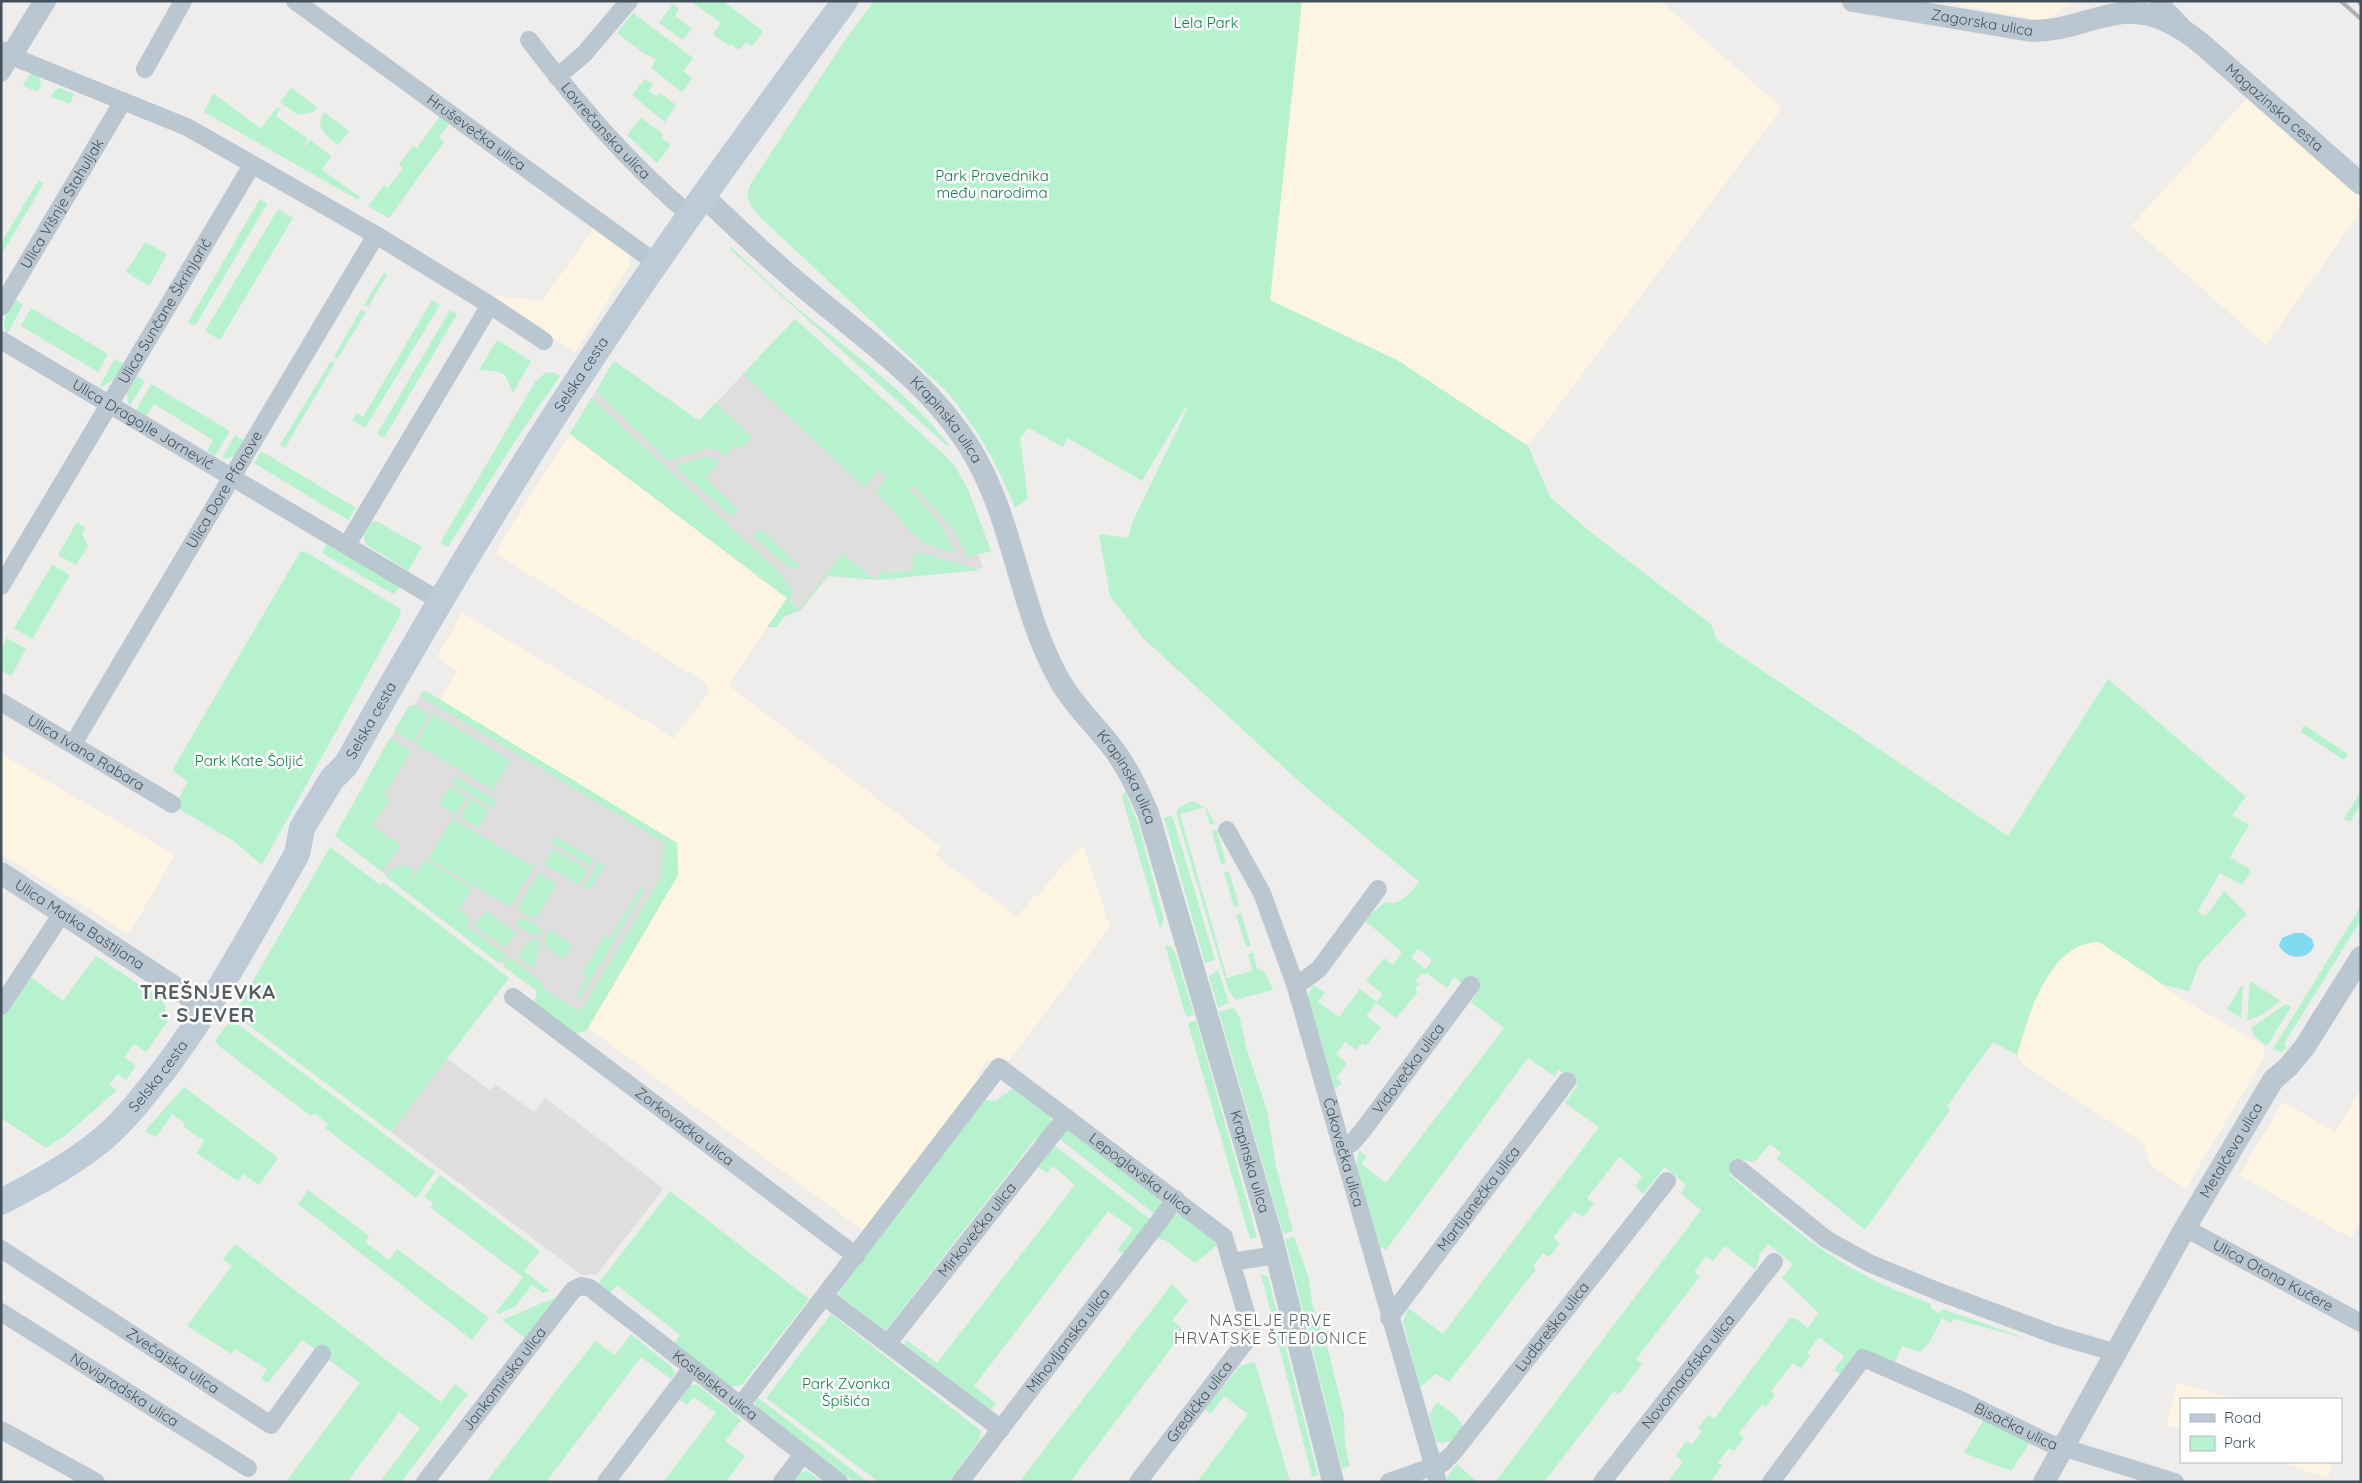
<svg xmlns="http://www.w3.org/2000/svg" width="2362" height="1483" viewBox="0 0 2362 1483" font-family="Quicksand,sans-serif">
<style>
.commercial{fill:#fdf5e2}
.education{fill:#e0ddde}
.green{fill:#b5f2cd;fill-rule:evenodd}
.water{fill:#7fdbf2}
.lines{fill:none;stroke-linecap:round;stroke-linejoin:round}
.minor{stroke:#bbc7d0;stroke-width:18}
.tertiary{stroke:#bbc7d0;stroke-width:22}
.secondary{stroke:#bdcad8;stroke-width:26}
.rail{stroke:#aeb2b8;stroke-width:4}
.labels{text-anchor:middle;stroke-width:5;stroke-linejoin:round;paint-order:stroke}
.park-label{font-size:15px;fill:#0f8148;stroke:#fff}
.street-label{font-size:15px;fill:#43505b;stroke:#fff}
.neighbourhood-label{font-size:16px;letter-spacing:1px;fill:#585d62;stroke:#fff}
.district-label{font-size:20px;font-weight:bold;letter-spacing:1px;fill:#585d62;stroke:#fff}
</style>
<rect width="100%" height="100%" fill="#efecec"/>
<g class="commercial">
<polygon points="1302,1 1660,1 1782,108 1528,446 1397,360 1269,300"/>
<polygon points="1937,1 2073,1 2046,21"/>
<polygon points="2249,96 2361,193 2361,211 2266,345 2131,226"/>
<polygon points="595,227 629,251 630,260 629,266 575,353 490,295 542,301"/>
<polygon points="570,434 787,598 728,685 941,847 935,855 1017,917 1036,894 1039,896 1058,870 1083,845 1110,927 1009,1061 988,1060 976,1077 980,1081 864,1231 588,1028 678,875 439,702 457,671 437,657 462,613 632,714 655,725 673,739 709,693 706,683 496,554 506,534"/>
<polygon points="1,754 175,855 133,927 127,933 1,854"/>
<polygon points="2087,942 2099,942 2108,946 2180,998 2264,1046 2264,1058 2194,1174 2187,1190 2151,1166 2143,1143 2024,1065 2017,1055 2035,997 2060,960 2072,949"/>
<polygon points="2361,1089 2361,1221 2351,1238 2239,1175 2283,1102 2335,1132"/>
<polygon points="2177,1383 2236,1399 2181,1399 2181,1429 2167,1425"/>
<polygon points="2279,1462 2333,1462 2328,1478"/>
</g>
<g class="education">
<polygon points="795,319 943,454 983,568 881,572 877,580 842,554 801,609 570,434 614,361 699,421"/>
<polygon points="422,692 677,843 678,875 588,1028 335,836 409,706 414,705"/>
<polygon points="447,1059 490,1090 495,1084 534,1112 545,1098 662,1187 662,1191 597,1274 582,1275 391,1132"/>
</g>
<g class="green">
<polygon points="723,1 763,31 752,46 746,42 739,50 731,44 729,46 713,34 721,23 692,2"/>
<path d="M874 1H1302L1270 300 1397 360 1528 446 1550 497 1593 534 1711 624 1717 640 2008 836 2108 679 2246 797 2232 815 2249 825 2230 857 2251 870 2242 885 2220 873 2197 912 2206 916 2224 891 2247 914 2199 964 2189 991 2164 985 2099 942C2048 943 2029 1014 2017 1055L1993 1042 1947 1106 1950 1110 1865 1230 1776 1158 1781 1153 1770 1144 1756 1160 1751 1162 1740 1159 1729 1174C1771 1211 1815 1249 1864 1275 1886 1287 1909 1295 1931 1304V1309L1939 1313 1943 1309 2028 1339 1954 1319 1951 1323 1942 1318 1929 1343 1920 1352 1902 1346 1894 1364 1866 1355 1843 1376 1834 1370 1844 1356 1819 1337 1807 1353 1810 1356 1801 1369 1793 1363 1771 1391 1775 1395 1766 1407 1762 1404 1739 1433 1744 1438 1734 1451 1729 1448 1718 1462 1722 1466 1710 1482H1668L1683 1462 1676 1456 1686 1441 1692 1445 1702 1431 1698 1428 1708 1415 1714 1419 1790 1318 1796 1319 1808 1328 1819 1313 1782 1278 1793 1264 1768 1244 1759 1254V1260L1755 1269 1725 1246 1713 1261 1706 1256 1694 1272 1700 1276 1636 1359 1642 1364 1619 1394 1614 1391 1544 1482H1495L1701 1210 1681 1194 1686 1185 1665 1167 1643 1194 1635 1186 1642 1176 1619 1157 1587 1198 1594 1204 1583 1217 1574 1211 1553 1238 1560 1243 1549 1257 1543 1253 1533 1266 1536 1269 1449 1382 1436 1374 1420 1387 1403 1322 1408 1308 1443 1334 1599 1127 1565 1103 1578 1085 1558 1069 1555 1077 1528 1058 1386 1250 1380 1247 1356 1165 1359 1151 1367 1156 1361 1164 1386 1183 1504 1028 1471 1002 1479 990 1467 980 1462 983 1454 977 1447 988 1427 973 1425 975 1422 973 1415 981 1419 984 1415 989 1418 992 1396 1018 1376 1003 1366 1016 1381 1027 1366 1046 1362 1043 1356 1050 1345 1042 1336 1054 1347 1063 1336 1078 1342 1083 1335 1089 1307 995 1314 985 1325 993 1318 1002 1339 1017 1360 989 1377 1002 1383 994 1366 981 1384 958 1393 965 1402 952 1364 920 1385 902C1400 907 1410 893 1419 882L1302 784 1143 638 1110 596 1099 534 1128 538 1132 523 1187 409 1185 408 1142 481 1068 438 1063 447 1029 428 1020 438 1028 499 1015 508C997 463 976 425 944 389L761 218C752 208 744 199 750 185L845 40ZM1418 949 1432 960 1426 969 1411 958Z"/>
<polygon points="673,4 679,9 675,16 692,29 683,40 659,23"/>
<polygon points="633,13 693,58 683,71 692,78 682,92 651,68 656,59 645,54 617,33"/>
<polygon points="31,72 39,75 41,83 38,92 23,86"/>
<polygon points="645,79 653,84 649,91 657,97 660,93 676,105 665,122 632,95"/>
<polygon points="60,88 74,94 70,104 51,97 55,90"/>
<polygon points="291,88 317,107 314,112 298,115 280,102"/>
<polygon points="213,93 261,129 277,107 280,109 276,116 308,139 301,150 310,140 331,156 322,170 360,197 358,200 204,112"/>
<path d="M324 112 349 131 338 145C326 136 314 127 324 112Z"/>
<polygon points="440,116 450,123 439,137 444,142 389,218 368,206 384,185 388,188 403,168 399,164 413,146 417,148"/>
<polygon points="641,118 663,134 661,138 671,145 657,163 627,135"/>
<polygon points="39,180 44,183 1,255 1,243"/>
<polygon points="260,199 267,204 195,326 188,322"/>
<polygon points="278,209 293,218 220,340 205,331"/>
<polygon points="145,242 167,254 149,286 126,272"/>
<path d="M730 246C754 268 778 292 803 313 853 353 911 395 950 446H947L731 250Z"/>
<polygon points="384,272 387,275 368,307 364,305"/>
<path d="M15 299 23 305 7 334C0 322 8 310 15 299Z"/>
<polygon points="432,300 440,305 365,428 352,420 357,413 363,417"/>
<polygon points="31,308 108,354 98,372 21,326"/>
<polygon points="361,310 366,312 338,358 334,356"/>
<polygon points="450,310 457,314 384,438 377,434"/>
<path d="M795 319 953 463 968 489 991 551 968 557 952 528 913 485 909 490C923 503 953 535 954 553L925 544 901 523 902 521 875 492 887 478 878 471 864 487 743 374Z"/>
<polygon points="497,340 531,361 513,393 505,375 496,371 479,370"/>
<path d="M115 359 123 364C116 376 113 383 99 387Z"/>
<polygon points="331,361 335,363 285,448 280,445"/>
<polygon points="614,361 699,421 715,403 752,437 740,449 735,445 725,457 717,450 708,448 668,461 596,391"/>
<polygon points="553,372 560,376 521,432 448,547 440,543 535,382 545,373"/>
<path d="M135 375 145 381 130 405C123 394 130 385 135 375Z"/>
<polygon points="151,384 230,431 215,456 207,451 213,440 154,404 146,416 136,410"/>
<polygon points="591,398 780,573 792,589 790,601 800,609 842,554 876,580 881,572 912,571 914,555 919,552 981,570 877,580 828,576 801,610 784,617 777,627 767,627 787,598 570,434"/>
<path d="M235 435 245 441C239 451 235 460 222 458Z"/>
<polygon points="261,451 356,508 348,520 254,463"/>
<polygon points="707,456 720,461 705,478 739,510 732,517 676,468 679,464"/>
<path d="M376 521 422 547 408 571 366 544C361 535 366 523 376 521Z"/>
<polygon points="77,522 85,528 82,534 88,546 76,565 58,555"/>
<polygon points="760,529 801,567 790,569 753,536"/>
<polygon points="327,543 402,586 393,594 322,553"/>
<polygon points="304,551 399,608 401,614 262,865 235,842 174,806 188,782 173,771 174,767 300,552"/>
<polygon points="52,565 70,575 32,639 14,628"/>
<polygon points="7,638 26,649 11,676 1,670 1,649"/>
<polygon points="426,691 677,843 678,875 586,1031 574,1034 534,1004 537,991 503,966 509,957 544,984 544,989 580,1012 662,875 663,842 420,696 422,692"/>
<polygon points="414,705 427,713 427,718 413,742 394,731 409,706"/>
<polygon points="433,714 510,760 493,790 416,744"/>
<polygon points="2304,725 2348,754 2344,760 2301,732"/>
<polygon points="390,738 411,751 384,795 390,799 372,826 401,845 382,872 335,836"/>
<polygon points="456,777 497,801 493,808 452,783"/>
<polygon points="450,786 467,797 456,815 439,804"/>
<polygon points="1125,791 1138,823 1164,920 1160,928 1122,797"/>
<polygon points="2361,791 2361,804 2350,822 2344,819"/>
<polygon points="471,799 489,810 479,828 460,817"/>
<polygon points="1192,801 1206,808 1215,823 1210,825 1205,807 1180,814 1227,978 1252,971 1248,954 1253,952 1257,968 1265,972 1273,990 1235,1000 1228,989 1176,813 1179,808"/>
<polygon points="1170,816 1173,818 1215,960 1205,963 1164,818"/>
<polygon points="452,819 534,867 510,907 428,859"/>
<polygon points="1217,830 1226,863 1221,864 1212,831"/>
<polygon points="555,836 595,860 591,866 551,842"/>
<polygon points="330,847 380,885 383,882 509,978 391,1132 234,1014"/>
<polygon points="553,849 588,870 579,885 544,864"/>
<polygon points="425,860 472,888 459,911 471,919 467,926 507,956 500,964 385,876 390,870 405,865 415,871 409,880 411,881"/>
<polygon points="599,862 605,866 590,890 584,887"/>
<polygon points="1229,871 1239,905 1234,907 1224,873"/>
<polygon points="539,873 557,884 535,920 517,909"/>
<polygon points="641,887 645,889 580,998 575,998 587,977 582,973 605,935 610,938"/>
<polygon points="2361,906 2361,920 2284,1044 2286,1049 2281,1052 2273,1049"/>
<polygon points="486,911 516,933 505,948 474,926"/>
<polygon points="1241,913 1251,946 1246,947 1236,914"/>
<polygon points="522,917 541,928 542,934 532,935 516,924"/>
<polygon points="550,930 572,945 563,959 547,948 545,939"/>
<polygon points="541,939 533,969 518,956 529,940"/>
<polygon points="1165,945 1171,947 1176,955 1194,1015 1186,1017"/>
<polygon points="96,956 161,999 165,1005 167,1022 146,1052 134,1044 124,1057 136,1066 126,1080 118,1074 109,1085 117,1090 66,1135 46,1148 1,1118 1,1018 31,977 63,1001"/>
<polygon points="1218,970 1229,1003 1218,1008 1209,976"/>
<polygon points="2250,981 2281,1001 2261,1015 2247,1021"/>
<polygon points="2242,985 2243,986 2241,1018 2227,1009"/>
<polygon points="2286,1004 2291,1007 2267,1046 2255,1037 2251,1028"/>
<polygon points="1234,1008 1240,1018 1246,1047 1267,1110 1276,1166 1293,1231 1283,1234 1219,1012"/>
<polygon points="231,1019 435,1172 416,1198 325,1128 328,1124 314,1113 311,1116 219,1046 215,1041"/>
<polygon points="1196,1020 1257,1237 1250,1239 1188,1023"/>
<polygon points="184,1087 278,1158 259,1185 243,1174 238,1181 196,1153 204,1141 183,1126 185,1123 172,1114 156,1137 145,1131"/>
<polygon points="1013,1089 1050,1115 1051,1122 1038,1139 1036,1138 885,1331 838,1295 855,1267 984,1100 995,1101"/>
<polygon points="1067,1129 1161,1199 1163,1204 1157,1216 1056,1136"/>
<polygon points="1054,1145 1152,1221 1124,1254 1117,1250 1133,1229 1108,1211 974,1386 996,1404 989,1412 905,1348 905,1339 937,1363 1075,1185 1053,1166 1047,1173 1037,1166"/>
<polygon points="440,1175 540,1251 524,1271 550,1291 543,1293 532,1285 516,1306 499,1314 496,1312 523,1277 430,1207 433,1203 424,1197"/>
<polygon points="308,1190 369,1236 365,1242 389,1260 397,1249 489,1318 472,1340 298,1204"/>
<polygon points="670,1191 809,1299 742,1385 730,1387 674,1344 680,1335 617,1285 610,1293 598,1284"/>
<polygon points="1180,1214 1216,1242 1217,1245 1195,1263 1165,1240 1155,1239 1172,1216"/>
<polygon points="1294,1237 1309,1279 1312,1303 1328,1350 1344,1415 1345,1446 1350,1466 1342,1469 1285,1239"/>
<polygon points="235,1244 441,1402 455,1384 468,1394 401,1482 381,1481 420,1428 399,1412 347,1482 286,1482 360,1383 302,1340 268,1383 261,1379 267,1369 235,1349 232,1354 187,1326 232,1266 223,1259"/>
<polygon points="1261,1274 1268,1277 1318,1475 1312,1477"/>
<polygon points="1172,1284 1188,1301 1172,1320 1184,1331 1070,1482 1019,1482"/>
<polygon points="561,1295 526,1339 502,1320"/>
<polygon points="831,1314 981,1431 980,1439 948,1482 879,1482 766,1398"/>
<polygon points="631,1334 672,1367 675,1374 671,1379 641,1357 546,1482 486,1482 595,1341 615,1355"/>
<polygon points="1253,1362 1256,1365 1290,1482 1197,1482 1248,1414 1224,1396 1211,1414 1205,1409 1240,1366"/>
<polygon points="690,1385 697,1385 741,1420 725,1441 745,1456 726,1482 663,1482 716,1413 694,1397 687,1405 680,1400"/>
<polygon points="757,1397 868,1482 854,1482 759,1409 755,1403"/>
<path d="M1437 1402 1457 1417 1463 1427C1455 1437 1451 1445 1437 1442L1429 1415Z"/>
<polygon points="1985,1417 2032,1439 2011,1471 1964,1453"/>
<polygon points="1457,1464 1477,1482 1447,1482 1447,1477"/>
<polygon points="807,1471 822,1482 793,1482 799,1473"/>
</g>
<path class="water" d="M2294 933H2303L2312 939 2314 946C2309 961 2285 960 2279 945L2282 938Z"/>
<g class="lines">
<g class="minor">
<path id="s1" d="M295 1 656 263"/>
<polyline points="2158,1 2181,25"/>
<path id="s2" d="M529 40C578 104 628 163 690 215"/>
<polyline points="145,69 183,1"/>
<polyline points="1,73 11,56 187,127 376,235 490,305 544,341"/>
<polyline points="557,77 584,54 629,1"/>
<path id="s3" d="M1 307 123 101"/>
<path id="s4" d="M1 340 440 601"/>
<polyline points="347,545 490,305"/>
<path id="s5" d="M1 586 252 165"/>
<path id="s6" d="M1 702 172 804"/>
<path id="s7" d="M73 744 376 235"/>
<path id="s8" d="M1227 830 1262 893 1295 984 1438 1482"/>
<polyline points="1295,984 1303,981 1319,969 1378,889"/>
<path id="s9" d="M513 997 856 1256"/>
<polyline points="1,1006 63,912"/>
<path id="s10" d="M1342 1149 1352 1143 1363 1130 1471 985"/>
<polyline points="1738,1168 1826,1239 1869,1263 1937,1291 2055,1335 2117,1353"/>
<path id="s11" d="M2185 1228 2361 1323"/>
<path id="s12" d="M1 1249 271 1425 322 1354"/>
<polyline points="825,1297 1001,1429"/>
<path id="s13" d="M1 1312 248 1468"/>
<path id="s14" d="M1389 1318 1567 1081"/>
<path id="s15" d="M888 1343 1066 1117"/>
<path id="s16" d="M740 1406 999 1067 1224 1237 1231 1262 1276 1255"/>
<polyline points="1,1430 96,1482"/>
<path id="s17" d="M425 1482 573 1290 581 1286 590 1288 839 1482"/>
<polyline points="606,1482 692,1368"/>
<polyline points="782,1482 803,1454"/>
<path id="s18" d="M960 1482 1176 1199"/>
<path id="s19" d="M1138 1482 1252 1333 1231 1262"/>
<path id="s20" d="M1389 1482 1443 1463 1453 1453 1667 1181"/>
<path id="s21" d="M1602 1482 1774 1262"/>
<path id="s22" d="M1771 1482 1863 1358 1965 1402 2049 1443 2175 1482"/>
</g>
<g class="tertiary">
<path id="s23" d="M1853 1 2031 31C2063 31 2081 21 2111 15 2146 6 2177 23 2203 45L2361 184"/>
<polyline points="1,52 11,56 45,1"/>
<path id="s24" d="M704 197C736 227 768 258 802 286 865 340 938 387 978 462 1015 530 1021 613 1060 681 1072 703 1092 722 1108 742 1126 764 1137 788 1148 813L1272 1238 1333 1482"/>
<path id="s25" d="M1 873 208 1009"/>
<path id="s26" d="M2044 1482 2185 1228 2273 1080 2288 1067 2304 1048 2361 957"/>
</g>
<path class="secondary" id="s27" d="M1 1202C37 1183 73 1164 104 1138 127 1118 146 1093 164 1070 215 1002 255 927 297 854L302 828 332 779 346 765C447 585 554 408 673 239 729 159 787 80 845 1"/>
<g class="rail">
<polyline points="2341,1 2361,19"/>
<polyline points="2358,1 2361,4"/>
</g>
</g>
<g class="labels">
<g class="park-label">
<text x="1206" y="28">Lela Park</text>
<text x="992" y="181">Park Pravednika<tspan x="992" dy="17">među narodima</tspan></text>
<text x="249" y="766">Park Kate Šoljić</text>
<text x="846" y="1389">Park Zvonka<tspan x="846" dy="17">Špišića</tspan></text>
</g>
<g class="street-label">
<text dy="5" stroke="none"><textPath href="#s23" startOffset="131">Zagorska ulica</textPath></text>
<text dy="5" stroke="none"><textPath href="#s23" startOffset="458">Magazinska cesta</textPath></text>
<text dy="5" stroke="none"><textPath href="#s2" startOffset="119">Lovrečanska ulica</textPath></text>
<text dy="5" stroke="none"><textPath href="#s1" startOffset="224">Hruševečka ulica</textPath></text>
<text dy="5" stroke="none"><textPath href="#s3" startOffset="120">Ulica Višnje Stahuljak</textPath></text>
<text dy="5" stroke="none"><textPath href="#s5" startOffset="320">Ulica Sunčane Škrinjarić</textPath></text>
<text dy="5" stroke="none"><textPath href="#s27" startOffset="1026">Selska cesta</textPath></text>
<text dy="5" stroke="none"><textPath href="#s24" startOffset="330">Krapinska ulica</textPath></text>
<text dy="5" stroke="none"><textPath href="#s4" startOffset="165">Ulica Dragojle Jarnević</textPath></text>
<text dy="5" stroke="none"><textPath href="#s7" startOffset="296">Ulica Dore Pfanove</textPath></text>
<text dy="5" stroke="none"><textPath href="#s27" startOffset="621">Selska cesta</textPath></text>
<text dy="5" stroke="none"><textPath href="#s6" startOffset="99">Ulica Ivana Rabara</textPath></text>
<text dy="5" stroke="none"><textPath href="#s24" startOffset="735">Krapinska ulica</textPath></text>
<text dy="5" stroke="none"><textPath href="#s25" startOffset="94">Ulica Matka Baštijana</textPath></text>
<text dy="5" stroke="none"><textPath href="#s10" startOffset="105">Vidovečka ulica</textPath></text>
<text dy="5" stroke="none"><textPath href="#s27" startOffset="204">Selska cesta</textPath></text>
<text dy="5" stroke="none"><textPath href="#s9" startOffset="215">Zorkovačka ulica</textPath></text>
<text dy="5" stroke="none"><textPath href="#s26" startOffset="381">Metalčeva ulica</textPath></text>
<text dy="5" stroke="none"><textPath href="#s8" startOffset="344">Čakovečka ulica</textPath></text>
<text dy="5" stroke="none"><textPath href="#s24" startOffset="1140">Krapinska ulica</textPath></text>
<text dy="5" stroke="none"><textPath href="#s16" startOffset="604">Lepoglavska ulica</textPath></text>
<text dy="5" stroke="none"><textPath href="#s14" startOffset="149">Martijanečka ulica</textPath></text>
<text dy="5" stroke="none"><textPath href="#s15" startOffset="144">Mirkovečka ulica</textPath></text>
<text dy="5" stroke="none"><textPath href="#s11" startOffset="100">Ulica Otona Kučere</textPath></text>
<text dy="5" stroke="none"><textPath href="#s20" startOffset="232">Ludbreška ulica</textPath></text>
<text dy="5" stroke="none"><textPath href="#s18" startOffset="178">Mihovljanska ulica</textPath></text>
<text dy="5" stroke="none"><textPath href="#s12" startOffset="205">Zvečajska ulica</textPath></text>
<text dy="5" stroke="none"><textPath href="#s21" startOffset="140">Novomarofska ulica</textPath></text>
<text dy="5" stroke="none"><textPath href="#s17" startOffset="130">Jankomirska ulica</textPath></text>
<text dy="5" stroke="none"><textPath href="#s17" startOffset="419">Kostelska ulica</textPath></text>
<text dy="5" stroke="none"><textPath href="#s13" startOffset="146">Novigradska ulica</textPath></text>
<text dy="5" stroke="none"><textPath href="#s19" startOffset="101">Gredička ulica</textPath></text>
<text dy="5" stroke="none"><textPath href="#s22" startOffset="322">Bisačka ulica</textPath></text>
</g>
<g class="neighbourhood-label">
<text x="1271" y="1326">NASELJE PRVE<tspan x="1271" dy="18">HRVATSKE ŠTEDIONICE</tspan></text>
</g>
<g class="district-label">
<text x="208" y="999">TREŠNJEVKA<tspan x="208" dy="23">- SJEVER</tspan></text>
</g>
</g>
<rect width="2362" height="1483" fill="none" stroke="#43505b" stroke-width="5"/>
<rect x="2180" y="1398" width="162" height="65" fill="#ffffff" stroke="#b4b9bd"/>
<rect x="2190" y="1414" width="25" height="8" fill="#bdcad8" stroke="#b4b9bd"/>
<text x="2224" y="1423" font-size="15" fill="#43505b">Road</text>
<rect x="2190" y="1436" width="25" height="15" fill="#b5f2cd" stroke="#b4b9bd"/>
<text x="2224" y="1448" font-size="15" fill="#43505b">Park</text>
</svg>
